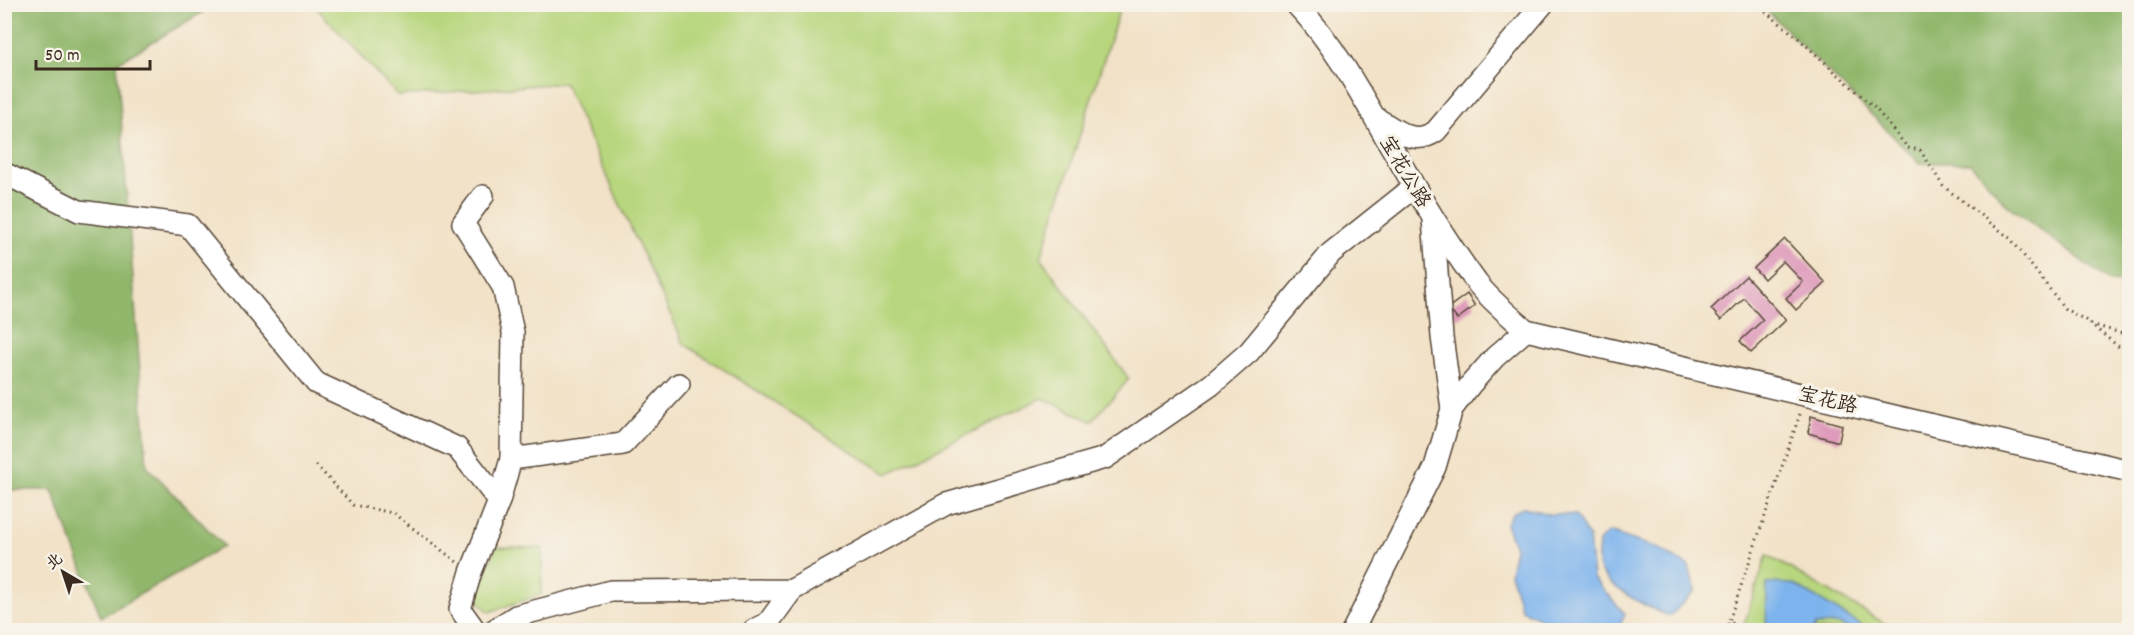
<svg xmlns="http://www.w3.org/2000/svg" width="2134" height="635" viewBox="0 0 2134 635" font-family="Dekko,'LXGW WenKai TC',sans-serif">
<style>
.green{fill:#b7d67d;stroke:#79804e;stroke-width:1.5}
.forest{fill:#91b76c;stroke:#667045;stroke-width:1.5}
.water{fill:#7eb4ed;stroke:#5c6f86;stroke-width:1.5}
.building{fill:#de9bbb}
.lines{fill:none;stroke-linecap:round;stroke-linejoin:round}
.minor-casing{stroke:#564637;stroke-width:24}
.path{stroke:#564637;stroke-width:3;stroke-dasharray:1.5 4.5;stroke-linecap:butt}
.minor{stroke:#fff;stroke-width:21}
.labels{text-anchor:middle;stroke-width:6;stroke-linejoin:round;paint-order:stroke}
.street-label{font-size:20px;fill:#3b2a1e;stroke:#f7f3e8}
</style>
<rect width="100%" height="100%" fill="#f7f3e8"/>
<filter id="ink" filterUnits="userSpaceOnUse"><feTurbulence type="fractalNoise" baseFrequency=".0167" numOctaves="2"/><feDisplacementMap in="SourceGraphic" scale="12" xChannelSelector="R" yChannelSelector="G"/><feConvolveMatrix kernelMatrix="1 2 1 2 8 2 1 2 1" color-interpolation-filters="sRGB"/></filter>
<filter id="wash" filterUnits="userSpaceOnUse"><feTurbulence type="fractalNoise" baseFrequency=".008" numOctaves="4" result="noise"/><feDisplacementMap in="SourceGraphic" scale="24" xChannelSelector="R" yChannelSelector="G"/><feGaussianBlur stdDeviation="1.35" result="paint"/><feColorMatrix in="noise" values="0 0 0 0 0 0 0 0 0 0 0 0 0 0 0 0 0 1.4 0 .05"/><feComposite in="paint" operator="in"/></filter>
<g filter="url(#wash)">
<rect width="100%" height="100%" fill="#f2e2c7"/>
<g class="green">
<polygon points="314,5 1121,5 1041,258 1129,379 1092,421 1042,398 887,474 684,344 564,83 398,96"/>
<polygon points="496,547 543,548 541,595 489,612 476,599"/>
<polygon points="1767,555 1896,630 1742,630"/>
</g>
<g class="forest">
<polygon points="5,5 200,5 203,12 117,63 147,466 224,546 101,617 52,490 5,490"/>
<polygon points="1761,5 2129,5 2129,283 2110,282 2007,205 1970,163 1920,163"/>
</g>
<g class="water">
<polygon points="1524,507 1549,514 1575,515 1589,537 1593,578 1625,614 1618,630 1562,630 1521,609 1510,573 1515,548 1506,524 1512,513"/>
<path d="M1609 532 1657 548 1689 566 1695 591 1670 616C1652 610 1601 585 1598 565 1597 557 1599 548 1599 541Z"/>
<polygon points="1767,583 1793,584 1870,630 1851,630 1838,624 1816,625 1814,630 1766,630"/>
</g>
<g id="blocks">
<g class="building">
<polygon points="1785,239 1826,283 1796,310 1786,298 1803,282 1783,261 1764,279 1754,268"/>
<polygon points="1746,276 1786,320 1751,353 1740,341 1763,320 1744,298 1721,320 1711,309"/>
<polygon points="1467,294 1475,306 1457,319 1448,308"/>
<polygon points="1811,416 1842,425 1839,442 1808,433"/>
</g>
</g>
</g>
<g filter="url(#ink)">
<use href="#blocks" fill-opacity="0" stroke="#564637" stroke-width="1.5"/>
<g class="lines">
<defs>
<g id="minor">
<path d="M1296 4C1333 43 1359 90 1385 136 1414 186 1443 237 1477 283 1491 301 1509 315 1526 330L2130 471"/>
<path d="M1376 118C1396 130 1414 147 1436 131L1543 4"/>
<polyline points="4,173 79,211 188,225 316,383 457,448 499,501 471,572 460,609 475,630"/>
<polyline points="483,196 463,223 503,287 513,332 511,459"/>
<polyline points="1433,219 1442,337 1452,409"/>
<polyline points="499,501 511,459 623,444 679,384"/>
<polyline points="494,630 516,616 611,591 792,590 946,504 1105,458 1211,385 1249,352 1331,253 1414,187"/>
<polyline points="754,630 768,623 792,590"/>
<polyline points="1353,630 1435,467 1452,409 1471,384 1495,357 1526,330"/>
</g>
</defs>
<use href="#minor" class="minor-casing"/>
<g class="path">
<polyline points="1756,4 1798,38 1876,109 1908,148 1920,150 1943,186 2011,239 2065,309 2087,321 2130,356"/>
<polyline points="2091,324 2130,336"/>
<polyline points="316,465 353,505 393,513 457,562"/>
<polyline points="1726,630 1729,621"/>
<polyline points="1743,630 1729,621 1801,411"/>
</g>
<use href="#minor" class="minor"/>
</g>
</g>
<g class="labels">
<g class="street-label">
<text transform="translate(1406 171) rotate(59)" y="7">宝花公路</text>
<text transform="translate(1828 399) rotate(13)" y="7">宝花路</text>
</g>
</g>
<rect width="2134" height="635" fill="none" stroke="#f7f3e8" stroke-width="24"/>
<g transform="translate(63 572) rotate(321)" stroke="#f7f3e8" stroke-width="4.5" paint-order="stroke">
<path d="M0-4.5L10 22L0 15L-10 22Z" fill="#3b2a1e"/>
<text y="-9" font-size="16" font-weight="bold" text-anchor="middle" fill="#3b2a1e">北</text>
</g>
<path d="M36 60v9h114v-9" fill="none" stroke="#3b2a1e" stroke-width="3"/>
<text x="45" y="60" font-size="18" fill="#3b2a1e" stroke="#f7f3e8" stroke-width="4.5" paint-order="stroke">50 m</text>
</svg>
